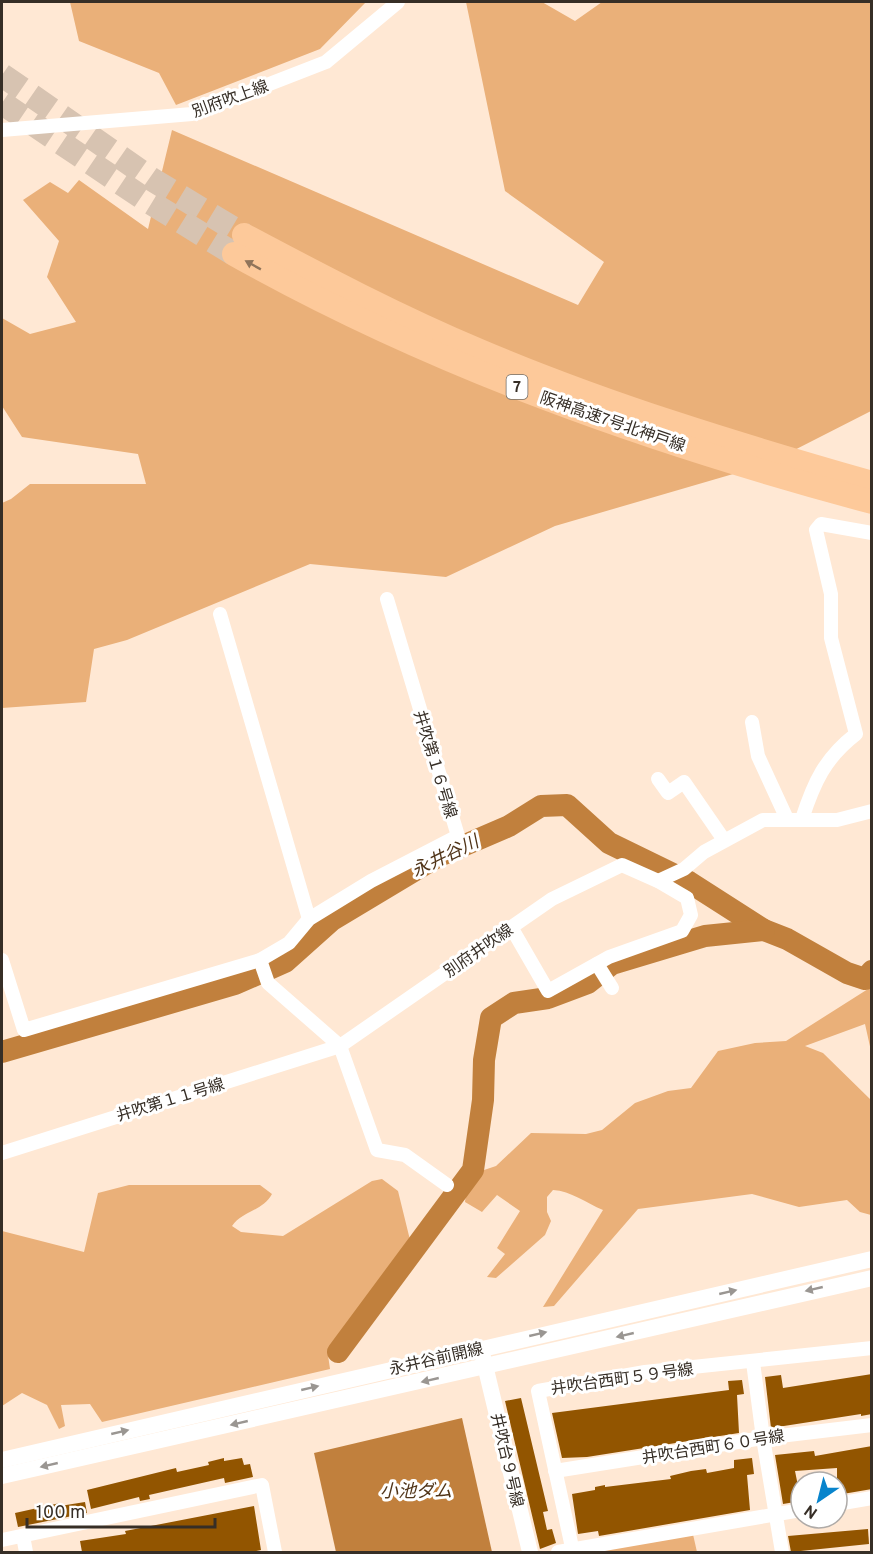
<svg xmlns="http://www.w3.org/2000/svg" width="873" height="1554" viewBox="0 0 873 1554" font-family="Overpass,'Noto Sans JP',sans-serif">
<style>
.green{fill:#eab079}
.water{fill:#c1803d}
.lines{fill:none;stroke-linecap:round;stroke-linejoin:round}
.river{stroke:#c1803d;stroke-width:22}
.building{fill:#925500}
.motorway-tunnel{stroke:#d7c3b1;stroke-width:24;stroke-dasharray:24 12;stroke-linecap:butt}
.minor{stroke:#fff;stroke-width:14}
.tertiary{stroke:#fff;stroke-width:16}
.motorway{stroke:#fdc99a;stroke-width:24}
.oneway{fill:#90745a}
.oneway2{fill:#9a9692}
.labels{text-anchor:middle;stroke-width:6;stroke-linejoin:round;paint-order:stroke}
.shield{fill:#fff;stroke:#726d67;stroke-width:1.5}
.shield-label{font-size:15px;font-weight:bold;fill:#362e26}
.street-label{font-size:16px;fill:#362e26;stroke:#fff}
.water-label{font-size:18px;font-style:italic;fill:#513519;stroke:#fff}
</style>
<rect width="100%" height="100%" fill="#ffe8d4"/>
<g class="green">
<polygon points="70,2 366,2 320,49 176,105 159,73 79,41"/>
<polygon points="466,2 542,2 575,21 602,2 871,2 871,411 767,464 555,526 446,577 310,564 127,640 94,649 86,702 2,708 2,503 11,499 30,484 146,484 138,454 22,437 2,406 2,318 30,334 76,322 47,277 59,241 23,200 50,182 68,193 79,180 148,229 172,130 578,305 604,262 505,191"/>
<path d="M871 983V1051L865 1024 805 1046 823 1053 871 1100V1215L860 1212 847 1200 799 1207 752 1194 638 1209 554 1306 543 1307 603 1210C586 1203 571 1191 553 1190L547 1197V1212L551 1221 545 1235 496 1278 487 1277 505 1254 497 1248 520 1211 497 1195 482 1212 465 1202 466 1193 478 1172 496 1166 531 1133 586 1134 602 1130 635 1103 668 1091 691 1088 718 1051 755 1043 786 1041 868 989Z"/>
<path d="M382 1179 398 1191 411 1244 328 1355 330 1369 102 1422 90 1404 61 1405 65 1426 59 1429 47 1405 22 1393 2 1406V1231L84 1252 98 1193 129 1185H260L272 1194C263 1211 242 1211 232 1226L241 1232 283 1236 372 1181Z"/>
<polygon points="692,1530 697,1552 573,1552"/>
</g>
<polygon class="water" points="462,1418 492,1552 336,1552 314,1453"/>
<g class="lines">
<g class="river">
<polyline points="2,1052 235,984 285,962 332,920 437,857 509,826 541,806 567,805 609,843 689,882 764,930 787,939 847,973 865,979 872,971"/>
<polyline points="338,1352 473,1170 483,1100 484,1060 491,1018 514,1003 548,998 588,983 612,964 705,936 764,930"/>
</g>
</g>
<g class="building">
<polygon points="872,1374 872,1414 861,1416 861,1414 771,1428 765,1377 781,1375 783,1388"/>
<polygon points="742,1380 744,1394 737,1395 739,1433 587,1457 562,1458 552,1413 729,1390 728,1381"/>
<polygon points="521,1398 548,1511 543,1512 547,1530 552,1529 556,1543 540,1549 505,1401"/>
<polygon points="872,1446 872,1489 837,1495 837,1468 795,1471 801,1501 783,1504 775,1455 814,1451 815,1456"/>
<polygon points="224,1458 224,1461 242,1458 244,1465 250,1464 253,1477 225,1483 224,1478 149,1495 150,1499 140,1501 139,1497 91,1509 87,1490 176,1468 177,1472 209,1465 208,1462"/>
<polygon points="752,1458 754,1474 747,1475 750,1510 599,1536 598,1531 578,1534 572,1494 595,1490 595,1487 605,1485 605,1487 671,1479 670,1476 691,1471 706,1469 707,1473 734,1468 734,1460"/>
<polygon points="85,1502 87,1513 18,1527 15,1513 60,1503 60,1506"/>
<polygon points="254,1506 261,1550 251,1552 82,1552 80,1541 126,1534 125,1531"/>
<polygon points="868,1529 869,1544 791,1552 788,1536"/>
</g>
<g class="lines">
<g class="motorway-tunnel">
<polyline points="2,75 153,180 244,235"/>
<polyline points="2,103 143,198 234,254"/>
</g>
<g class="minor">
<polyline points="2,130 192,114 326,62 398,2"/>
<polyline points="220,614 309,919"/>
<polyline points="752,722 758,756 787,819"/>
<polyline points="658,779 668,793 684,782 724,840"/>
<path d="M802 819C814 782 825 758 856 734L831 638V594L816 530 821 524 872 533"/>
<polyline points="658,881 684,869 704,852 763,820 837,820 872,811"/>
<polyline points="2,960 24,1030 260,960 289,943 309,919 371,881 458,836 387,599"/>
<polyline points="260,960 268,983 340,1046 377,1150 405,1155 447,1185"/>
<polyline points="597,964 612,988"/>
<polyline points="2,1153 340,1046 552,899 622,865 658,881 687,898 691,915 682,931 609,957 548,991 511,927"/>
<polyline points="753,1362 763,1438 782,1552"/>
<polyline points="555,1471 763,1438 872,1425"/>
<polyline points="837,1504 872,1498"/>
<polyline points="23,1536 26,1552"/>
<polyline points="2,1540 262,1485 275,1552"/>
<polyline points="558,1552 801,1510"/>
<polyline points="573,1552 538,1391 645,1372 872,1348"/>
</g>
<g class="tertiary">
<polyline points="483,1357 530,1552"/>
<polyline points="2,1460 872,1259"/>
<polyline points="2,1476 872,1278"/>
</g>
<g class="motorway">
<path d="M244 235C321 276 399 317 480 351 607 405 739 445 872 483"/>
<path d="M234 254C433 366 651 443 872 502"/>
</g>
</g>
<defs><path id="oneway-solid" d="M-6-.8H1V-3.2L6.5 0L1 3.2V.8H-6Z" transform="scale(1.5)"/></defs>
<use class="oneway" href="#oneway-solid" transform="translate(253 265) rotate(-151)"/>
<g class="oneway2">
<use href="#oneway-solid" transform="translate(814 1289) rotate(167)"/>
<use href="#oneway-solid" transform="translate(728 1292) rotate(-13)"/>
<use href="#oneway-solid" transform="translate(538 1334) rotate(-13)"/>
<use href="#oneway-solid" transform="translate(625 1335) rotate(167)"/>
<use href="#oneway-solid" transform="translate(430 1380) rotate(167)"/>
<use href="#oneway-solid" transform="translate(310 1388) rotate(-13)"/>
<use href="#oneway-solid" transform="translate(239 1423) rotate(167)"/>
<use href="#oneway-solid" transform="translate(120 1432) rotate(-13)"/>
<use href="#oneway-solid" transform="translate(49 1465) rotate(167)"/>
</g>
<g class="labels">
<rect class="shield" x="506.5" y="375" width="21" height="24" rx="4.5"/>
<g class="shield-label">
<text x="517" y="392">7</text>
</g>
<g class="street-label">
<text transform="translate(230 98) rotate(-20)" y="6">別府吹上線</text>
<text transform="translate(613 421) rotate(19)" y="6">阪神高速7号北神戸線</text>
<text transform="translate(436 764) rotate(73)" y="6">井吹第１６号線</text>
<text transform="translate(478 950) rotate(-35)" y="6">別府井吹線</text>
<text transform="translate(170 1099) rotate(-17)" y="6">井吹第１１号線</text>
<text transform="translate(436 1358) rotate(-13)" y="6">永井谷前開線</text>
<text transform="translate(622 1378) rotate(-8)" y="6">井吹台西町５９号線</text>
<text transform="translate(713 1446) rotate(-9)" y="6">井吹台西町６０号線</text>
<text transform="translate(508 1460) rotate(77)" y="6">井吹台９号線</text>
</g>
<g class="water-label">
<text transform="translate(445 856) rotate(-26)" y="6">永井谷川</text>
<text x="416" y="1497">小池ダム</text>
</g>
</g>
<rect width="873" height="1554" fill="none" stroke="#362e26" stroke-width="6"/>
<g transform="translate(819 1500) rotate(215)"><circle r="28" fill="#ffffff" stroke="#afaba8" stroke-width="1.5"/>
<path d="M0-4.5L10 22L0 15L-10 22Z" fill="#0884cc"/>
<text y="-9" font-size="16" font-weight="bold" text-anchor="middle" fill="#362e26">N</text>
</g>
<path d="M27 1518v9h188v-9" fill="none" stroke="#362e26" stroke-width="3"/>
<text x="36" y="1518" font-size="18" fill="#362e26" stroke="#ffffff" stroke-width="4.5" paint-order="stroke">100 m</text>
</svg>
